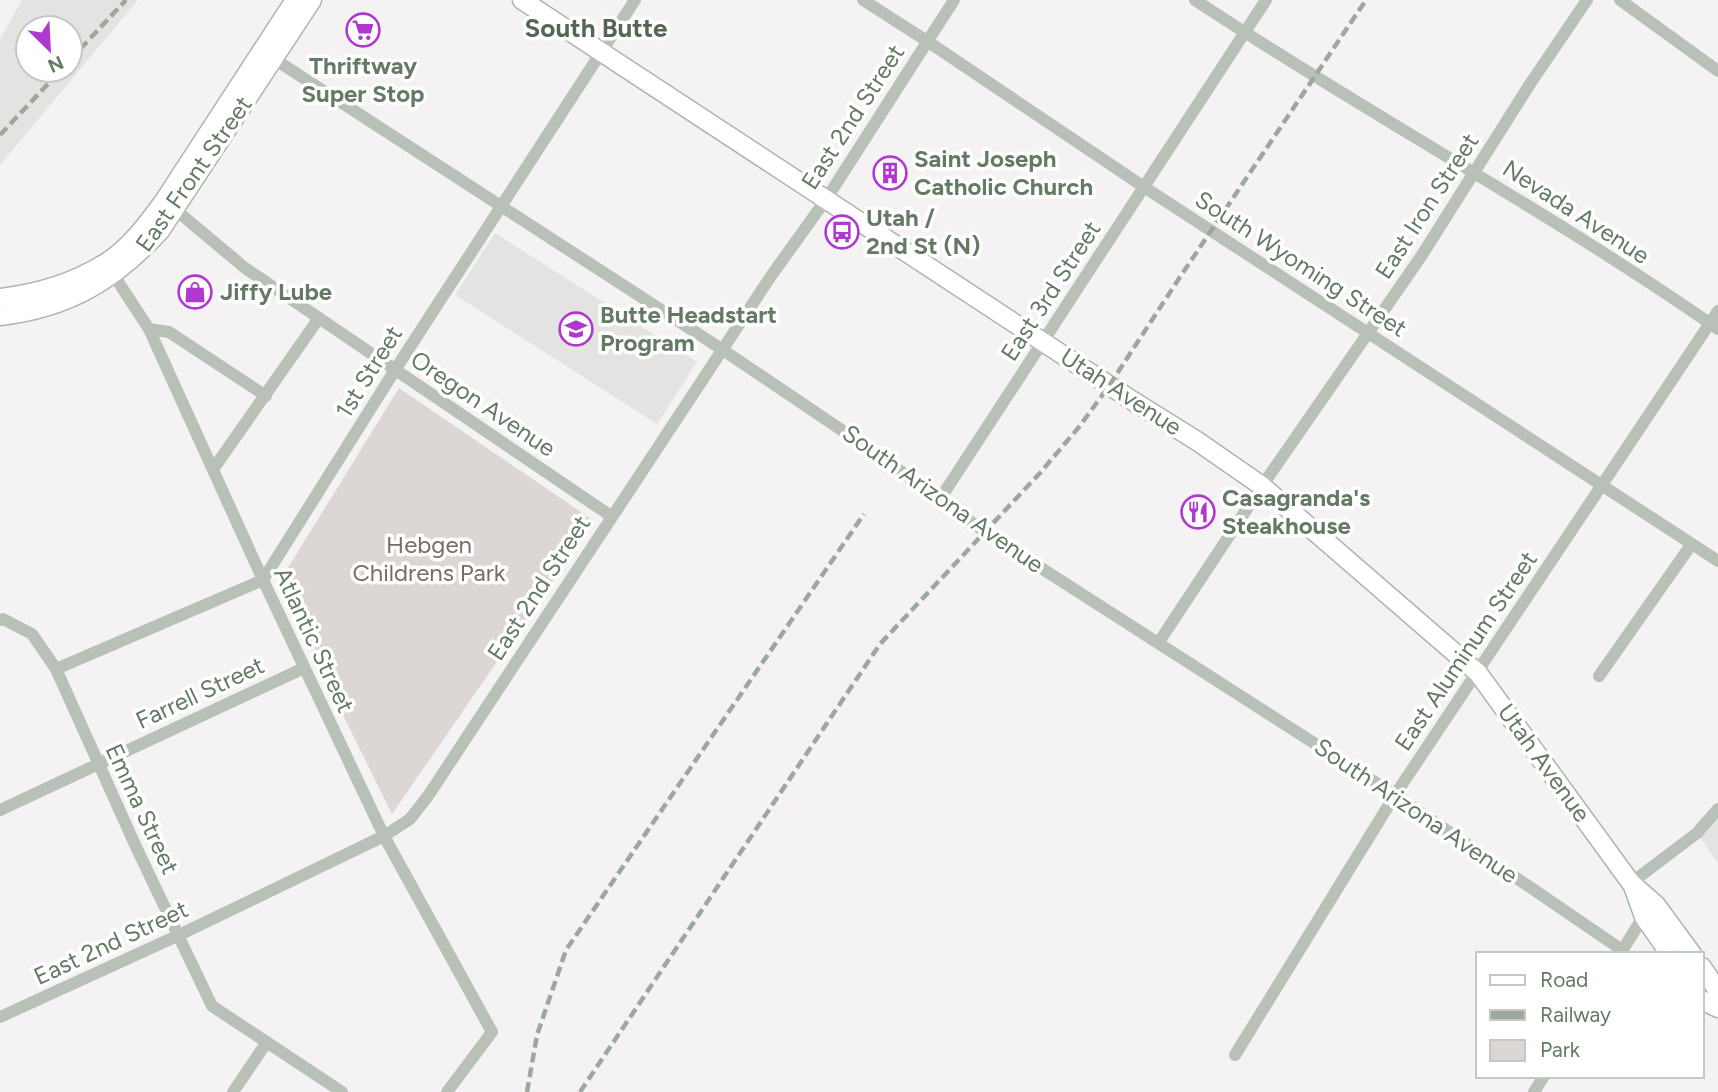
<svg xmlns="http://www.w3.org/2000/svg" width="1718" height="1092" viewBox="0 0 1718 1092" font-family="Figtree,sans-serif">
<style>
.built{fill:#e3e3e2;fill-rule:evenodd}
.green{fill:#dcd6d4}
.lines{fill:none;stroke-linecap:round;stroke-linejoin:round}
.major-casing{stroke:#adb5ad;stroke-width:21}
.minor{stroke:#b8c0b8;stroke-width:12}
.major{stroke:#fff;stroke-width:18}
.rail{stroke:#9da89d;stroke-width:4.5;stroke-dasharray:10 5;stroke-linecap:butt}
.labels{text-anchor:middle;stroke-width:7;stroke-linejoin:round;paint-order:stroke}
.poi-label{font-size:24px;font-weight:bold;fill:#647a64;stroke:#fff;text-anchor:start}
.street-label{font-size:24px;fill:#647a64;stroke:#fff}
.park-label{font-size:24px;fill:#786c66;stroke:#fff}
.neighbourhood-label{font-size:26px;font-weight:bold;fill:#565;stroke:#fff}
</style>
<rect width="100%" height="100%" fill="#f5f2f4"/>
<g class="built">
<path d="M22 0H138L0 165V40ZM28 28H70V70H28Z"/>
<polygon points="495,233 697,362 657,424 455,295"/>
<polygon points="1718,809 1718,863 1697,833"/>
</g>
<polygon class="green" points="399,388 594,521 392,814 278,584"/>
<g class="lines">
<defs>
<g id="major">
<polyline points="522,0 1133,401 1197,441 1262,486 1478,673 1631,883 1656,905 1692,954"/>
<path d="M0 298C35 294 73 283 104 264 128 250 148 223 164 201L295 0"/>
<path d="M0 316C68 308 114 281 160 231L312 0"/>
<polyline points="1633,886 1644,917 1670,954"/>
<polyline points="1702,967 1718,991"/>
<polyline points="1702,1000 1718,1008"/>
</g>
</defs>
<use href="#major" class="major-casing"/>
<g class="minor">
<polyline points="863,0 927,41 1144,187 1718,561"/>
<path d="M1195 0C1367 114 1549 211 1718 329"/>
<polyline points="1620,0 1718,71"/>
<polyline points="268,55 723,350 877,454 985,532 1395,795 1622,950"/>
<polyline points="171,206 245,268 611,516"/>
<polyline points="109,268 149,329 263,580 384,836 492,1032 447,1092"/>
<polyline points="149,329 169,332 266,396"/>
<polyline points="214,468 319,318"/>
<polyline points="940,499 1266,0"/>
<polyline points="0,620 3,619 32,634 56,669 137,849 212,1006 342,1092"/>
<polyline points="1159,642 1262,486 1422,255 1530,84 1587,0"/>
<polyline points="56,669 263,580 395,370 635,0"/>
<polyline points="1599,676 1691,545"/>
<polyline points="0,810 304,668"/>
<polyline points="1631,883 1697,833 1718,809"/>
<polyline points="1620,954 1647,911"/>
<polyline points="0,1017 177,936 384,836 410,819 428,796 771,276 827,198 954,0"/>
<polyline points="1235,1055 1395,795 1718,311"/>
<polyline points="233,1092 267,1042"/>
<polyline points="1534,1092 1544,1076"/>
</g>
<use href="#major" class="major"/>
<g class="rail">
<polyline points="70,60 126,0"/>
<polyline points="0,135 61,70"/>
<polyline points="527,1092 537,1035 566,950 864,514"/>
<polyline points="580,1092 880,644 1040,473 1079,427 1109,386 1180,277 1366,0"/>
</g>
</g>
<defs>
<symbol id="supermarket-ring" viewBox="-11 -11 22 22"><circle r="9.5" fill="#fff" stroke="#af39cf" stroke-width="1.5"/><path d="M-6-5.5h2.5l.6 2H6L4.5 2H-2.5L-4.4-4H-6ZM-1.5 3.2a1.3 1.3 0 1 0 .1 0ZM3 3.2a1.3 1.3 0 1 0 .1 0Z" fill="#af39cf"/></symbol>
<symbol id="building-ring" viewBox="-11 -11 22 22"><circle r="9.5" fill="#fff" stroke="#af39cf" stroke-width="1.5"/><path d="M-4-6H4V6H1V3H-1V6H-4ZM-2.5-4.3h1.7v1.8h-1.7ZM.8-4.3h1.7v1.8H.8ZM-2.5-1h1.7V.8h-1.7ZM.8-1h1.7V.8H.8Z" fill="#af39cf"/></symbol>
<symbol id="bus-ring" viewBox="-11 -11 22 22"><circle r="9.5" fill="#fff" stroke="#af39cf" stroke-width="1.5"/><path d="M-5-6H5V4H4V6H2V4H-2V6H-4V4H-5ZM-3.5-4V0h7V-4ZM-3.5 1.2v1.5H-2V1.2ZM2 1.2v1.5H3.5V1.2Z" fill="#af39cf"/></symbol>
<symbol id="shop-ring" viewBox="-11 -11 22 22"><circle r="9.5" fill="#fff" stroke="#af39cf" stroke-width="1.5"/><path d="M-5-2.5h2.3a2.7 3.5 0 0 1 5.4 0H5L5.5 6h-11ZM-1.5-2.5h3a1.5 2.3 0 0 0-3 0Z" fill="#af39cf"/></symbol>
<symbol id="school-ring" viewBox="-11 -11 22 22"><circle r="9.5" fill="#fff" stroke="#af39cf" stroke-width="1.5"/><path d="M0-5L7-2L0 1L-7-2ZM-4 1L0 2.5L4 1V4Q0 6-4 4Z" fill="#af39cf"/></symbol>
<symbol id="restaurant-ring" viewBox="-11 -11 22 22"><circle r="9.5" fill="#fff" stroke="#af39cf" stroke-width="1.5"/><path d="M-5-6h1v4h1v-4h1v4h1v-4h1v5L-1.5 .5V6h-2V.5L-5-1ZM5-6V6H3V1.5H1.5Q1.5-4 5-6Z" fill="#af39cf"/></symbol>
</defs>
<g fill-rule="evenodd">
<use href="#supermarket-ring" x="344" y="11" width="38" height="38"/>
<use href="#building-ring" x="871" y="154" width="38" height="38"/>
<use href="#bus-ring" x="823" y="213" width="38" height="38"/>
<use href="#shop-ring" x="176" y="273" width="38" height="38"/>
<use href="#school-ring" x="557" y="310" width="38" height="38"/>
<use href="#restaurant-ring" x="1179" y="493" width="38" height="38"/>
</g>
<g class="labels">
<g class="poi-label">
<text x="363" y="74" text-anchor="middle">Thriftway<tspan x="363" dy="28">Super Stop</tspan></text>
<text x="914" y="167">Saint Joseph<tspan x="914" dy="28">Catholic Church</tspan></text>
<text x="866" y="226">Utah /<tspan x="866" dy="28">2nd St (N)</tspan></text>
<text x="220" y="300">Jiffy Lube</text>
<text x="600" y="323">Butte Headstart<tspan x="600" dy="28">Program</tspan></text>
<text x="1222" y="506">Casagranda's<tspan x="1222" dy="28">Steakhouse</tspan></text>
</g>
<g class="street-label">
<text transform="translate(853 117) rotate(-57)" y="8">East 2nd Street</text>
<text transform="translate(194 174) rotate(-55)" y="8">East Front Street</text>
<text transform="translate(1427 206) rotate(-57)" y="8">East Iron Street</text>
<text transform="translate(1576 212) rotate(33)" y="8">Nevada Avenue</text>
<text transform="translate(1301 264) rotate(33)" y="8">South Wyoming Street</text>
<text transform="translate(1051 291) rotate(-57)" y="8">East 3rd Street</text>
<text transform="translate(369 372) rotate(-58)" y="8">1st Street</text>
<text transform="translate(1121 392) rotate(33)" y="8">Utah Avenue</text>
<text transform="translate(483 404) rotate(34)" y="8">Oregon Avenue</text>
<text transform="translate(943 499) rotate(35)" y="8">South Arizona Avenue</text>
<text transform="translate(539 588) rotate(-57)" y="8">East 2nd Street</text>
<text transform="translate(314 640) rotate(65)" y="8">Atlantic Street</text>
<text transform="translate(1466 651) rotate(-56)" y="8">East Aluminum Street</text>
<text transform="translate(200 693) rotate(-25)" y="8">Farrell Street</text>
<text transform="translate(1544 763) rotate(54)" y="8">Utah Avenue</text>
<text transform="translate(142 809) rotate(65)" y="8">Emma Street</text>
<text transform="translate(1416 811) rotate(34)" y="8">South Arizona Avenue</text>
<text transform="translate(111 943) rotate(-25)" y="8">East 2nd Street</text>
</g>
<g class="park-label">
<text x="429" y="553">Hebgen<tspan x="429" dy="28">Childrens Park</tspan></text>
</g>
<g class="neighbourhood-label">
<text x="596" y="37">South Butte</text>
</g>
</g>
<rect x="1476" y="952" width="228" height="126" fill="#ffffff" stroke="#c1cac1" stroke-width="2"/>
<rect x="1490" y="975" width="35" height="10" fill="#ffffff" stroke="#c1cac1" stroke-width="2"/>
<text x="1540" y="987" font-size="21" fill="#647a64">Road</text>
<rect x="1490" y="1010" width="35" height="10" fill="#9da89d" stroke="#c1cac1" stroke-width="2"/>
<text x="1540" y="1022" font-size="21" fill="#647a64">Railway</text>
<rect x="1490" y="1040" width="35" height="21" fill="#dcd6d4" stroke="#c1cac1" stroke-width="2"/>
<text x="1540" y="1057" font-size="21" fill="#647a64">Park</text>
<g transform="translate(49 49) rotate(156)"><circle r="33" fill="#ffffff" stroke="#c1cac1" stroke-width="2"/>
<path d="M0-5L12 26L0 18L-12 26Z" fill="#af39cf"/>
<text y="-10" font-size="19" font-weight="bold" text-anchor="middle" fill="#647a64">N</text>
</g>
</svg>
